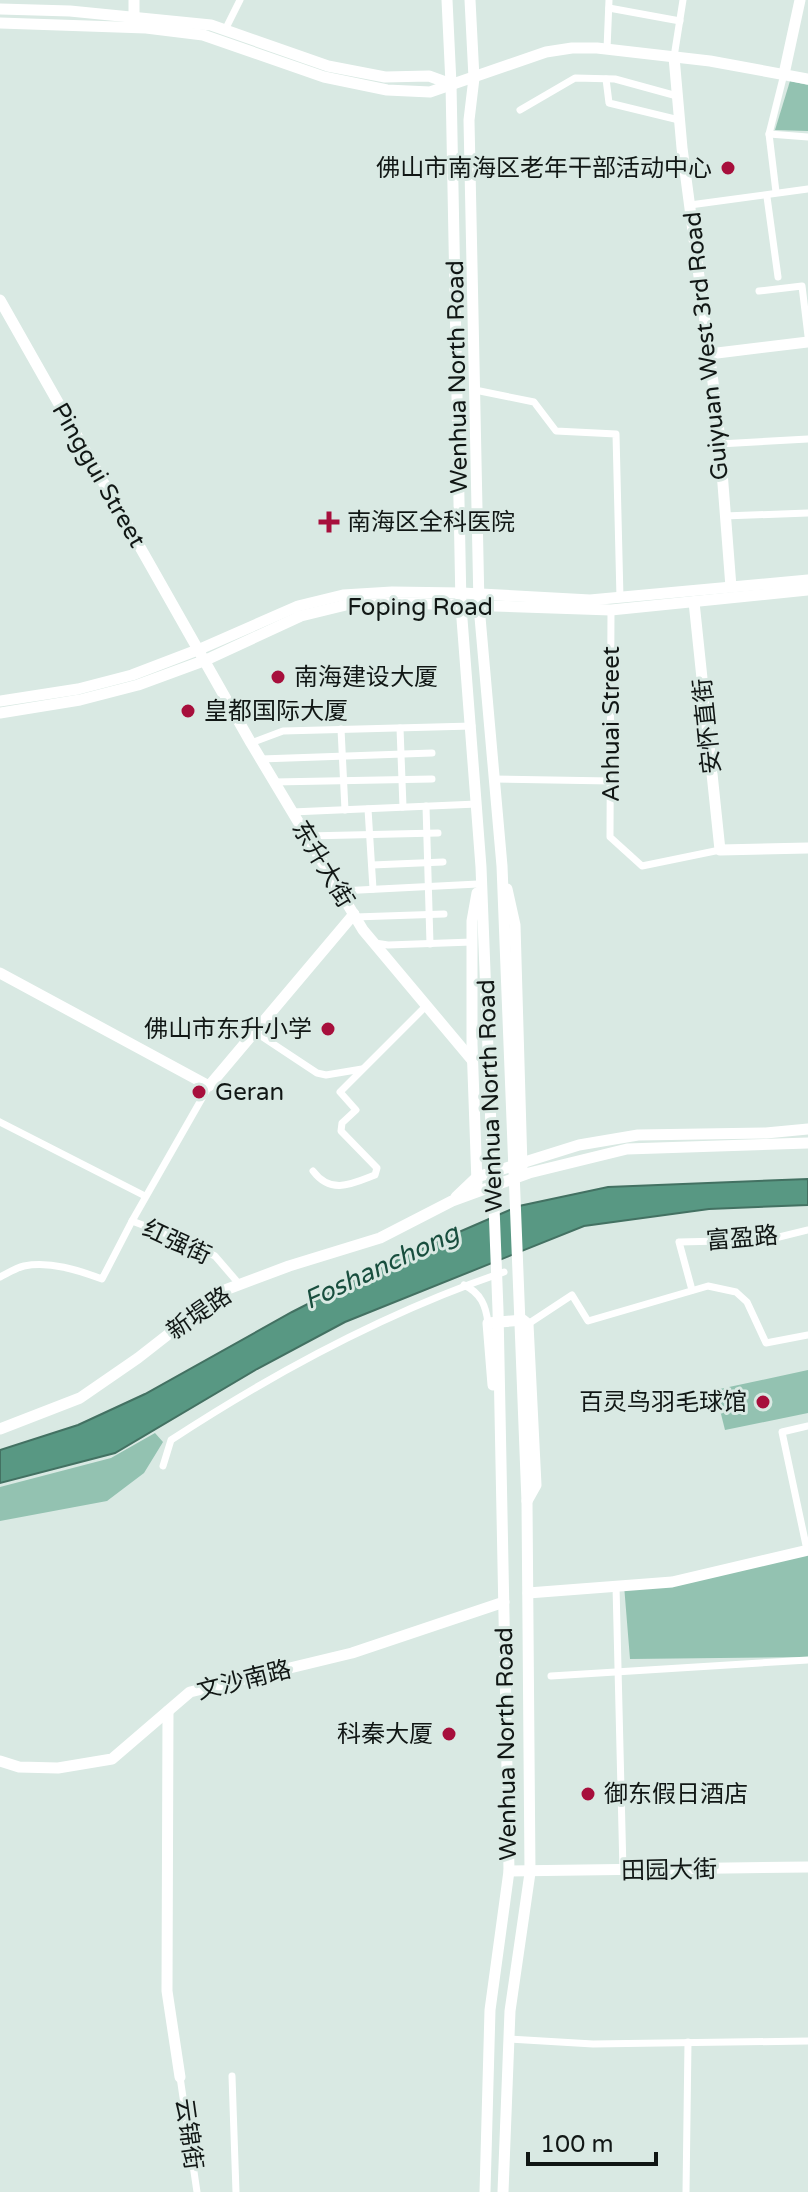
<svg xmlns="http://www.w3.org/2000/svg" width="808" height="2192" viewBox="0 0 808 2192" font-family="'Varela Round','Noto Sans SC',sans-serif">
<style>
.green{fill:#93c2b1}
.water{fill:#589883;stroke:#437162;stroke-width:2}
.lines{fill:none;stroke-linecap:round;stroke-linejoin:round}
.street{stroke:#fff;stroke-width:7}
.secondary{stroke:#fff;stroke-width:11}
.poi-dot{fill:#a70f3c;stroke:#d9e9e3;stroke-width:3}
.labels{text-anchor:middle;stroke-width:6;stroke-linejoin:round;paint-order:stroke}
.poi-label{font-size:24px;fill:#111715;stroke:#d9e9e3;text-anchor:start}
.street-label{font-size:24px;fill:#111715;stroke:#d9e9e3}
.water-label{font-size:26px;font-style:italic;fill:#184e3e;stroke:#d9e9e3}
</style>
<rect width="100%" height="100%" fill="#d9e9e3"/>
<g class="green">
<polygon points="790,81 808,85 808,131 775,130"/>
<polygon points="808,1370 808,1413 725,1430 715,1390"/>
<polygon points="155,1433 163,1442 144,1473 107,1501 0,1521 0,1487 111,1458"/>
<polygon points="808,1550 808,1657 630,1659 624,1585 672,1582"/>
</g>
<polygon class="water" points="808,1179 808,1205 709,1209 584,1226 345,1322 257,1369 115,1453 0,1483 0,1450 78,1425 145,1394 292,1312 392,1261 519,1206 608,1187"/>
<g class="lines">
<g class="street">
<polyline points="609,8 680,21"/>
<polyline points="225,30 240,0"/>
<polyline points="607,49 609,0"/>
<polyline points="674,57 683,0"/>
<polyline points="606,79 609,103 679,120"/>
<polyline points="520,110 575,78 615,79 677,96"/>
<polyline points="769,134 808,137"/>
<polyline points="776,192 769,134 784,74"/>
<polyline points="767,197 778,277"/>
<polyline points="690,205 808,189"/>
<polyline points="759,291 802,286 808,336"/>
<polyline points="475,390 534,402 556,431 616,434 620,598"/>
<polyline points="719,444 808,439"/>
<polyline points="724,516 808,513"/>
<polyline points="611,610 610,837 642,866 720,850"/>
<polyline points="400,728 403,807"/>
<polyline points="341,729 345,810"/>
<polyline points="251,743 283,731 472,726"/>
<polyline points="261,759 432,753"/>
<polyline points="493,779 611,781"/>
<polyline points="274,782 432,779"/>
<polyline points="426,806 430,944"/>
<polyline points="368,809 373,889"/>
<polyline points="292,812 477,804"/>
<polyline points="307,836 438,833"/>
<polyline points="372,865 443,862"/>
<polyline points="340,891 478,884"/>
<polyline points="355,917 444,914"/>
<polyline points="375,943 388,945 472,942"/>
<polyline points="255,1032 317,1073 326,1075 362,1069"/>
<polyline points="209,1086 132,1221 177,1238 215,1256 240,1285"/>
<polyline points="0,1122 145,1196"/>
<path d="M313 1171C331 1195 352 1184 375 1175L377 1168 341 1131 342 1123 356 1110 340 1092 425 1007"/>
<path d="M0 1277C8 1273 16 1268 24 1266 50 1261 78 1270 102 1279L132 1221"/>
<path d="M464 1285C481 1293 486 1306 488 1323"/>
<polyline points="692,1290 679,1242 767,1240 808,1230"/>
<polyline points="528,1324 572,1295 588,1321 708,1286 736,1292 747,1302 766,1343 808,1335"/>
<path d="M163 1466 171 1440C275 1372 387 1312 504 1272"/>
<polyline points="807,1550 782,1432 808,1426"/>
<polyline points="616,1586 623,1871"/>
<polyline points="551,1676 808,1660"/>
<polyline points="509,2039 593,2044 808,2041"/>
<polyline points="232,2076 236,2192"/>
<polyline points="180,2077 197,2192"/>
<polyline points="686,2192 688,2042"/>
</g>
<g class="secondary">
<polyline points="447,0 451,84 461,606 481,867 498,1310 509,1871 490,2010 485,2192"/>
<polyline points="470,0 474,78 469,120 479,606 502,866 527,1502 530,1873 510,2011 503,2192"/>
<polyline points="0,9 70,11 211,25 328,66 385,77 429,76 451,84"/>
<polyline points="134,16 134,0"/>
<polyline points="0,23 146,28 203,35 324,77 387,90 430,92 546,52 572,48 597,48 710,61 808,79"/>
<polyline points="674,57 682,148 718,420 731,587"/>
<polyline points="784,74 800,0"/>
<polyline points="0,300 251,743 363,930 472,1060"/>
<polyline points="709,354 808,342"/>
<polyline points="694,602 720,850 808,848"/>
<polyline points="0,701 78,689 132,675 200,649 298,606 343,595 392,592 462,593 590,600 808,580"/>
<polyline points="0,713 80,700 138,685 206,660 301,616 346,605 402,603 611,610 808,590"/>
<polyline points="507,889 515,925 522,1167"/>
<polyline points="477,893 472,921 472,1044 477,1183"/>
<polyline points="0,973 209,1086 354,914"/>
<polyline points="456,1197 477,1177 579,1145 638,1135 766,1133 808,1129"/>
<polyline points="493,1385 488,1323 523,1320 528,1324 536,1485 527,1501"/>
<polyline points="0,1429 80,1398 138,1358 225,1290 289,1266 380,1238 452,1201 529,1173 627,1149 808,1143"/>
<polyline points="528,1593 672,1582 808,1550"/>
<polyline points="168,1711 167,1991 180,2077"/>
<polyline points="0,1761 19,1767 58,1768 112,1759 190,1692 352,1653 504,1602"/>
<polyline points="509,1871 808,1867"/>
</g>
</g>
<g class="poi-dot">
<circle cx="728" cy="168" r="8"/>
<path d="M325 510h8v8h8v8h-8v8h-8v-8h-8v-8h8z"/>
<circle cx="278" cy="677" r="8"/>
<circle cx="188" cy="711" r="8"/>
<circle cx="328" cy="1029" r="8"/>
<circle cx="199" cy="1092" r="8"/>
<circle cx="763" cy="1402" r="8"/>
<circle cx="449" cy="1734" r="8"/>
<circle cx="588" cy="1794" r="8"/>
</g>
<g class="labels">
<g class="poi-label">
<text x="712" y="176" text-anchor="end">佛山市南海区老年干部活动中心</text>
<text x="347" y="530">南海区全科医院</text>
<text x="294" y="685">南海建设大厦</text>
<text x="204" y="719">皇都国际大厦</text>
<text x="312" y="1037" text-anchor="end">佛山市东升小学</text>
<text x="215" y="1100">Geran</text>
<text x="747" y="1410" text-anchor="end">百灵鸟羽毛球馆</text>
<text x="433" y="1742" text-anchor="end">科秦大厦</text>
<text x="604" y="1802">御东假日酒店</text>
</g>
<g class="street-label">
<text transform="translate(706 346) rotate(-96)" y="8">Guiyuan West 3rd Road</text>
<text transform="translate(457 377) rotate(-91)" y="8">Wenhua North Road</text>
<text transform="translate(99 475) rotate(60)" y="8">Pinggui Street</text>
<text x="420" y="615">Foping Road</text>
<text transform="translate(611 724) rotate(-90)" y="8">Anhuai Street</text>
<text transform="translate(707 726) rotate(-96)" y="8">安怀直街</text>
<text transform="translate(323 864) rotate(59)" y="8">东升大街</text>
<text transform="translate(490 1096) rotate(-92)" y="8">Wenhua North Road</text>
<text transform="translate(742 1238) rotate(-5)" y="8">富盈路</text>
<text transform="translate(177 1242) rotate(25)" y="8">红强街</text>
<text transform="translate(199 1313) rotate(-35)" y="8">新堤路</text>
<text transform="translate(244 1680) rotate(-14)" y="8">文沙南路</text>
<text transform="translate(506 1744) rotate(-91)" y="8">Wenhua North Road</text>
<text transform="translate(669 1870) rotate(-1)" y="8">田园大街</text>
<text transform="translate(189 2134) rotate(82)" y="8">云锦街</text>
</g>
<g class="water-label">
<text transform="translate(381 1266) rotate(-25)" y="9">Foshanchong</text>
</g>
</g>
<path d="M528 2152v12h128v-12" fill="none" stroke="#111715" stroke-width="4"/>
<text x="540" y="2152" font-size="24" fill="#111715" stroke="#d9e9e3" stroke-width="6" paint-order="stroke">100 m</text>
</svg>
